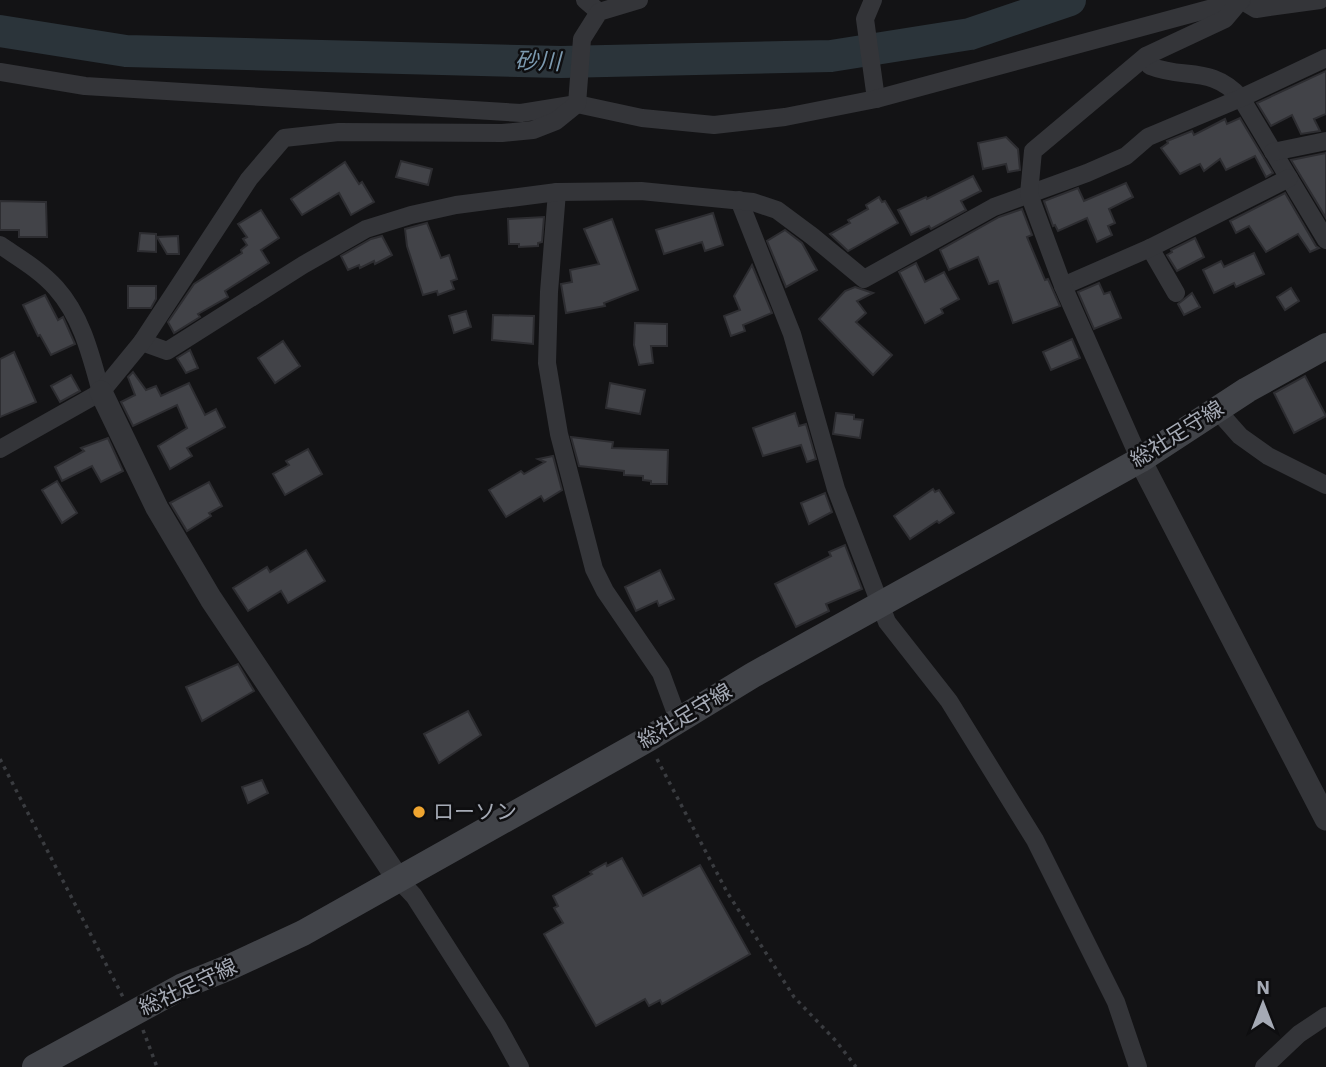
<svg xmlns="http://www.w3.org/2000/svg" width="1326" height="1067" viewBox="0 0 1326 1067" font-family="'IBM Plex Sans','Noto Sans JP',sans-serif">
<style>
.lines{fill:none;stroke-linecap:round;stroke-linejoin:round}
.river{stroke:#2b343a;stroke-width:32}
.building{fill:#424348;stroke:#2d2d31;stroke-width:2}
.path{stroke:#3a3c40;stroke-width:3.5;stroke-dasharray:3.5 5;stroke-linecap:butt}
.minor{stroke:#343539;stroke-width:18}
.tertiary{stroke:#343539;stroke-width:23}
.secondary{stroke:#424449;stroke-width:26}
.poi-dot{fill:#efa530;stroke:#0e0e10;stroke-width:2.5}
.labels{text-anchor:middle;stroke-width:5;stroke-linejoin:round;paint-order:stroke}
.street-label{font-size:21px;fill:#a5aab5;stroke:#0e0e10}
.poi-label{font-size:21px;fill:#a5aab5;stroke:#0e0e10;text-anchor:start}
.water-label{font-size:23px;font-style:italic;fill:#7c9ab0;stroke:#0e0e10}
</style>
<rect width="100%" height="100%" fill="#131315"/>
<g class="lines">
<polyline class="river" points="0,31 126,51 561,62 831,56 970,34 1070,0"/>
</g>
<g class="building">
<polygon points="1326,71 1326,114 1314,119 1320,131 1301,134 1292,115 1271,126 1257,103"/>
<polygon points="1240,118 1273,173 1266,177 1255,156 1226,170 1220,159 1204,171 1200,164 1180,174 1161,148 1168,143 1167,141 1192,131 1194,135 1225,119 1227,124"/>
<polygon points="1006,137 1018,149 1020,170 1008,172 1006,164 983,169 978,143"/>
<polygon points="1326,153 1326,218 1291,160"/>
<polygon points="401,161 432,169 428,185 396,177"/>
<polygon points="345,162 359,184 362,182 374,202 351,215 339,193 302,215 291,199"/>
<polygon points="973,176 981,191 961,201 966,210 931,229 929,226 911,235 898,210 926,197 927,199"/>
<polygon points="1126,183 1133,197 1109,209 1115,223 1108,226 1112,235 1097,242 1087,218 1058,231 1055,225 1053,226 1044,201 1078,188 1084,201"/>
<polygon points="1285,193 1316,246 1319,248 1310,252 1298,234 1266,252 1249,226 1236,233 1230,221"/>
<polygon points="879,197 882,202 885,201 898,223 848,251 830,234 850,223 848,220 868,209 866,205"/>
<polygon points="0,201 46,202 47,237 19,237 19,230 0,230"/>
<polygon points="1022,209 1032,235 1027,237 1045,280 1048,279 1060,306 1013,323 998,281 989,284 978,257 949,270 940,250 999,217"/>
<polygon points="261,210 279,238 261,250 269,263 225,291 228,297 198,314 200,317 174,333 168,322 194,284 242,253 241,250 247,245 243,239 247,237 238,224"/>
<polygon points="713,213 723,245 705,251 702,242 664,254 656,230"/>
<polygon points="544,217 542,242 538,243 538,246 519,247 519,244 509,244 508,219"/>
<polygon points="612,219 638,290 604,303 605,306 566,313 561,284 572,282 570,270 599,264 584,229"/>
<polygon points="427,223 441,258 449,255 457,279 451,281 454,289 438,295 437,291 423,295 407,246 405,229"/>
<polygon points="785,230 802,243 817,270 786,287 767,241"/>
<polygon points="140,233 156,234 156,252 138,251"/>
<polygon points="178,236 179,254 167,254 157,237"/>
<polygon points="382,236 392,255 375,264 374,261 360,268 359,265 348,270 341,256 371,239"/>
<polygon points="1195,238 1204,257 1177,271 1167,255 1172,252 1171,250"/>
<polygon points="1254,253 1264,274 1236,287 1234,283 1214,293 1203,270 1221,261 1224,267"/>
<polygon points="916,263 925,282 944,272 959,299 941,309 943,313 925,323 899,272"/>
<polygon points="752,265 772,313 743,325 745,331 731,336 724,316 740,310 734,296"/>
<polygon points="1099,283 1104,294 1110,292 1121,318 1094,329 1078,292"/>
<polygon points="128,286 156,286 156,299 151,308 128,308"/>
<polygon points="855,287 873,293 857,301 866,313 856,322 892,355 873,375 819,319 845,291"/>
<polygon points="1291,288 1299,301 1285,310 1277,297"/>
<polygon points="1192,293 1200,307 1184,315 1178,304"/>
<polygon points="45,295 58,320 63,317 75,344 51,355 40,335 38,336 23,305"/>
<polygon points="466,311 471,327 454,333 449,316"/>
<polygon points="493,315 534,316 533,344 492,340"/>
<polygon points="635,323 667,324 667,346 651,346 653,363 639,365 634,345"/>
<polygon points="1072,339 1080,358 1051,370 1043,352"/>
<polygon points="283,341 300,366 275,383 258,358"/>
<polygon points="190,350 198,368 186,373 177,358"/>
<polygon points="14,352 36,402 0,417 0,359"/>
<polygon points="133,372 146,390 156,386 161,396 189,383 205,415 216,409 225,427 187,448 192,456 170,469 158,446 187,428 177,405 133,426 121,402 135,395 128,377"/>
<polygon points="71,375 80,391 60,402 51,386"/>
<polygon points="1305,376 1326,416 1294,433 1274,393"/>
<polygon points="610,383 645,390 640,414 606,408"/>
<polygon points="795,413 799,426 806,424 816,459 807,462 801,445 763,456 753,428"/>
<polygon points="836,413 854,415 854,419 863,420 860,438 833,434"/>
<polygon points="571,437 613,442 612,448 668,450 667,484 651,484 651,481 643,480 643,476 624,475 624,471 579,466"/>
<polygon points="108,438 123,471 101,482 92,466 62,481 55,467 84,451 81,448"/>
<polygon points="308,449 322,474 285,495 273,474 289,465 286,461"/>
<polygon points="553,456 562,490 544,501 541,496 506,517 489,490 521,471 524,474 545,462 538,459"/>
<polygon points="57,481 77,513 62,523 42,490"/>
<polygon points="209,482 222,506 209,513 211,516 187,531 170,503"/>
<polygon points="933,489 935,492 939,490 954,513 939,523 937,521 910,539 894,516"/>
<polygon points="825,493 832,512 809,524 801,503"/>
<polygon points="845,545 862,589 826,604 829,611 796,627 775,584 831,556 829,552"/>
<polygon points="306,550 325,581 288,603 281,591 248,611 233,588 267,567 270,572"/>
<polygon points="660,570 674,599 659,606 657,601 636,611 625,587"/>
<polygon points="238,664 254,691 202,721 186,687"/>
<polygon points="468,711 481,735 439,763 424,734"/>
<polygon points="262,780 268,793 248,803 242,787"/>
<polygon points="622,858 643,896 700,865 750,954 662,1004 660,1000 649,1006 645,999 596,1026 544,934 563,923 554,908 558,906 553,896 592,874 590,872 606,863 607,866"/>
</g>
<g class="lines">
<g class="path">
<polyline points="0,759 123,997"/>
<polyline points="657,759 727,892 794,997 836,1041 856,1067"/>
<polyline points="143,1030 157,1067"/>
</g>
<g class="minor">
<polyline points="585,0 599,12"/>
<polyline points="873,0 865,19 876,99"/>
<polyline points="1241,0 1256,9 1320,0"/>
<path d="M1146 56 1150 66C1185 80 1211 65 1241 98L1326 240"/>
<polyline points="0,72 85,86 521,113 577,104 642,118 714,125 785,117 876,99 1242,0"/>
<polyline points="1273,152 1326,141"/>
<polyline points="557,192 549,292 547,363 559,434 594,569 605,591 661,673 678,719"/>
<polyline points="739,200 792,334 836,489 887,622 949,701 1035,840 1116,1002 1138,1067"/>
<path d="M0 245C19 258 40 270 56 288 82 317 91 356 101 392"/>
<polyline points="1150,248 1176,293"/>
<polyline points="1063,286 1150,248 1289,178"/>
<polyline points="142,342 167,351 303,265 366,229 411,215 456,205 557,192 641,191 753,202 777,210 812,236 864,279 994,207 1087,173 1126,156 1148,137 1241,98 1326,58"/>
<polyline points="1217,410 1240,436 1268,456 1326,485"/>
<polyline points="0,449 101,392 142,342 249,179 284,138 339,132 502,133 533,130 556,121 577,104 582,39 599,12 639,0"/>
<polyline points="1140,460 1063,286 1029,194 1033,151 1146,56 1225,19 1241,0"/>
<polyline points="398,879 414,896 498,1027 520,1067"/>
<polyline points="1264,1067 1299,1034 1326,1016"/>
</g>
<g class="tertiary">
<polyline points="101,392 157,508 211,599 398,879"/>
<polyline points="1140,460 1326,819"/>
</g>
<polyline class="secondary" points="35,1067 183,986 230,967 303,933 648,739 753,675 1140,460 1247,390 1326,346"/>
</g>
<circle class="poi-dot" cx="419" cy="812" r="7"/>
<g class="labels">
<g class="street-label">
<text transform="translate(1177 434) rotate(-32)" y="7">総社足守線</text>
<text transform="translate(685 716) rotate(-31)" y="7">総社足守線</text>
<text transform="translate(188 987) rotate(-25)" y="7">総社足守線</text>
</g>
<g class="poi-label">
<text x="433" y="819">ローソン</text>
</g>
<g class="water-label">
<text transform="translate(538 61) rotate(1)" y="8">砂川</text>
</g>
</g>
<g transform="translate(1263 1004)" stroke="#0e0e10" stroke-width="5" paint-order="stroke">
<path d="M0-5L12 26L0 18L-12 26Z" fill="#a5aab5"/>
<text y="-10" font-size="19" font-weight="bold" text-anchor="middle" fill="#a5aab5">N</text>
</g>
</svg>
